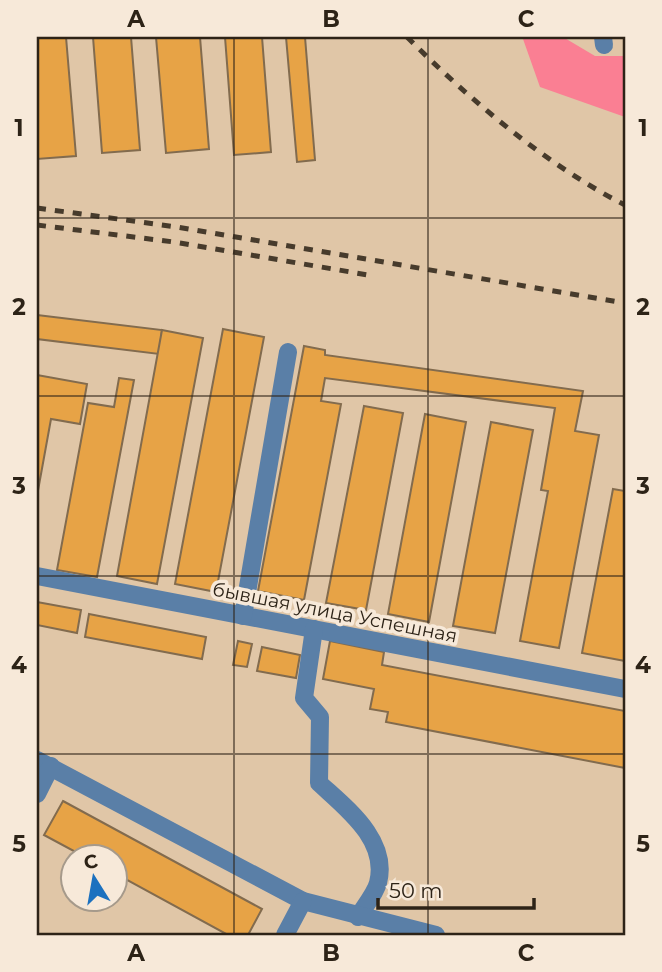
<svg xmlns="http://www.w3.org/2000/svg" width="662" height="972" viewBox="0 0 662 972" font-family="Montserrat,sans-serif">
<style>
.green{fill:#fa7f93}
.building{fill:#e7a346;stroke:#826b4e;stroke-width:2}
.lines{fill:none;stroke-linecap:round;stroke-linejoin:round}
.minor{stroke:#5a7fa7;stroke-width:18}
.rail{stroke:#473b2c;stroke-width:5;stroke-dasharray:9 9;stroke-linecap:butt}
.grid{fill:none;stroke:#2d2317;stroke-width:2;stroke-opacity:0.55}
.labels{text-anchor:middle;stroke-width:7;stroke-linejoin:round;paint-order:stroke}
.street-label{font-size:19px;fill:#2d2317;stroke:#f7e9d9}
.neatline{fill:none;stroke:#2d2317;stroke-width:2.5}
.grid-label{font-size:23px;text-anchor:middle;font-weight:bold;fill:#2d2317}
</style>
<rect width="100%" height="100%" fill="#e0c6a7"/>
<polygon class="green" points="528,37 563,37 595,56 625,56 625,117 540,87 523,39"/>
<g class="building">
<polygon points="37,37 66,37 76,156 37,159"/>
<polygon points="93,37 131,37 140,150 102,153"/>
<polygon points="156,37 200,37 209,149 166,153"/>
<polygon points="225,37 262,37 271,152 234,155"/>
<polygon points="286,37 305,37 315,160 297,162"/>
<polygon points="37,315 162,330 159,354 37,339"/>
<polygon points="223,329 264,337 216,592 175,584"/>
<polygon points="162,330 203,338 157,584 117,576"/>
<polygon points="304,346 325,350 325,355 583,391 575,431 599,435 559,648 520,641 548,491 541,490 555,408 325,378 321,401 341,404 304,600 258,591"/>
<polygon points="37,375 87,384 80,424 51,419 37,496"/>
<polygon points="119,378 134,380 97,577 57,570 88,403 114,407"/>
<polygon points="364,406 403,413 366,610 326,603"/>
<polygon points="425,414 466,422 429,622 388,614"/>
<polygon points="491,422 533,430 495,633 453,626"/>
<polygon points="613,489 625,491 625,661 582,653"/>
<polygon points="37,602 81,610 77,633 37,625"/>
<polygon points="89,614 206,637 202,659 85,637"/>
<polygon points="238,641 252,644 247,667 233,665"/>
<polygon points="330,641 384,652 382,665 625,711 625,768 386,722 388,712 370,709 374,689 323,679"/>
<polygon points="262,647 300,655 296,678 257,671"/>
<polygon points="63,801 262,909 248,935 228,935 116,874 116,856 83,856 44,835"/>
</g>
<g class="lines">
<g class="minor">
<polyline points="603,37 604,45"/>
<polyline points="37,576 625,689"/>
<polyline points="243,616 288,352"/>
<path d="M314 629 304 698 320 717 319 783C346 808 389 840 378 883 375 894 364 907 358 917"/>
<polyline points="37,760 303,901 436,935"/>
<polyline points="37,794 51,766"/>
<polyline points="285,935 303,901"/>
</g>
<g class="rail">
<path d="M407 37C469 99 546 165 625 205"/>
<polyline points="37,208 177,227 625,303"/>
<polyline points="37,225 174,242 374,276"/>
</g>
</g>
<path class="grid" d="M234 37V935M428 37V935M37 218H625M37 396H625M37 576H625M37 754H625"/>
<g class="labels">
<g class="street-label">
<text transform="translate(335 612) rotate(11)" y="7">бывшая улица Успешная</text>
</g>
</g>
<rect width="662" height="972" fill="none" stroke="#f7e9d9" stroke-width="77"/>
<g transform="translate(94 878) rotate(349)"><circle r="33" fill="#f7e9d9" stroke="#a69a8b" stroke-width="2"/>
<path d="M0-5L12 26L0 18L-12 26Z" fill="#1c71bf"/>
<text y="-10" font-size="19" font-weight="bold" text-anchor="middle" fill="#2d2317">С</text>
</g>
<path d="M378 898v10h156v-10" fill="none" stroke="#2d2317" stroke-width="3.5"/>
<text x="389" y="898" font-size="21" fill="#2d2317" stroke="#f7e9d9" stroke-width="5" paint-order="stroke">50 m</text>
<rect x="38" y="38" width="586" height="896" class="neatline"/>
<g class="grid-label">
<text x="136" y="27">A</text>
<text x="331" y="27">B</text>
<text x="526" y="27">C</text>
<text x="19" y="136">1</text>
<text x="643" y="136">1</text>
<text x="19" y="315">2</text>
<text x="643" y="315">2</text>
<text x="19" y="494">3</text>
<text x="643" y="494">3</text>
<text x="19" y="673">4</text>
<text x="643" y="673">4</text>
<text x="19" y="852">5</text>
<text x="643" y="852">5</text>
<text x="136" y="961">A</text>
<text x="331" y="961">B</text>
<text x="526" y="961">C</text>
</g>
</svg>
